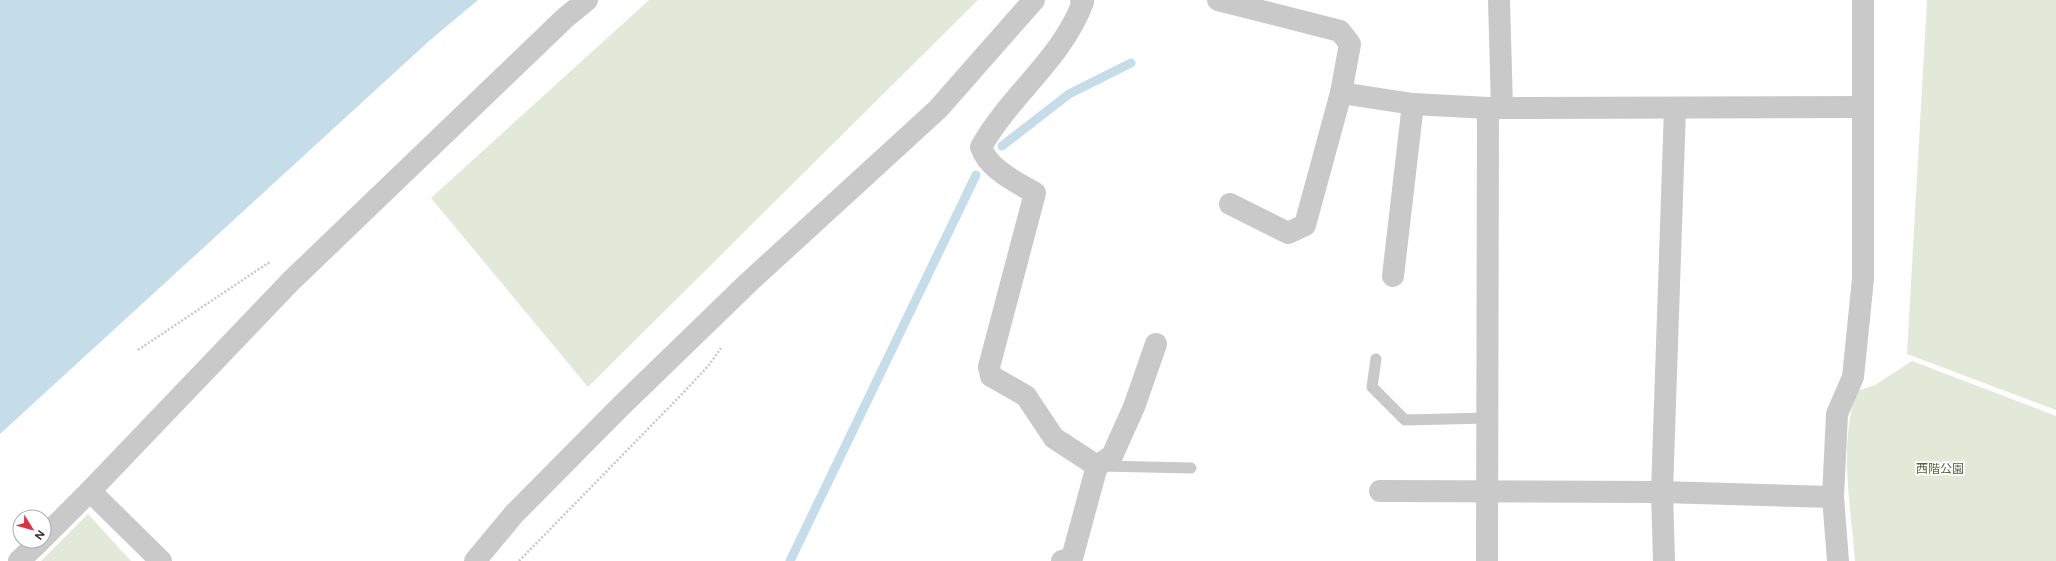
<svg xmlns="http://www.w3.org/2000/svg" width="2056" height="561" viewBox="0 0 2056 561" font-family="Figtree,'Noto Sans JP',sans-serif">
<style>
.green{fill:#e2e9d9}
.water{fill:#c5dce9}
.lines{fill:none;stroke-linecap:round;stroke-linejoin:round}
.stream{stroke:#c5dce9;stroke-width:9}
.path{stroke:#c9c9c9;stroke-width:2.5;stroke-dasharray:2 2;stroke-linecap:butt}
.service{stroke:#c9c9c9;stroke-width:11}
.minor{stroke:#c9c9c9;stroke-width:22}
.labels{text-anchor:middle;stroke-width:4;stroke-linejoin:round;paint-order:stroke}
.park-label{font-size:12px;fill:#4f663b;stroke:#fff}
</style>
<rect width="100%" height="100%" fill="#fff"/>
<g class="green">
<polygon points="649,0 978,0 588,387 431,198"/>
<polygon points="1927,0 2056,0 2056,410 1907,354"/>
<path d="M1912 361 2056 416V561H1855C1851 507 1838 443 1857 391L1875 385Z"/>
<polygon points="88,514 131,561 41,561"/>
</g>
<polygon class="water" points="0,0 478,0 429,41 0,434"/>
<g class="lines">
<g class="stream">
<polyline points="1002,146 1069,94 1131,63"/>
<polyline points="790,561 976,175"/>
</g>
<g class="path">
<polyline points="138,350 268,263 270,265"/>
<polyline points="519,561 683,393 709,365 721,348"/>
</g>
<g class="service">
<polyline points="1376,359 1372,387 1405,420 1488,418"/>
<polyline points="1102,466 1191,468"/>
</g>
<g class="minor">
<path d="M1081 0 1083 2C1062 59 1010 95 981 147 988 169 1016 182 1035 193L989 367 991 376 1026 396 1054 438 1097 466"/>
<polyline points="1218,0 1340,31 1350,44 1341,93 1305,225 1288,233 1230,204"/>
<polyline points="1499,0 1502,108"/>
<polyline points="1341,93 1413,104 1488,108"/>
<polyline points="1393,276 1413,104"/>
<polyline points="90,491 161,561"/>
<polyline points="1380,491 1662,492 1833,497"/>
<polyline points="44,537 90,491 291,281 565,18 587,0"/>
<polyline points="19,561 40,541"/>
<polyline points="475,561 514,514 621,406 749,282 938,109 1034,0"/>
<polyline points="1062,561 1072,558 1097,466 1112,456 1134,407 1156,344"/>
<polyline points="1487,561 1488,108 1862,107"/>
<polyline points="1664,561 1662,492 1675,108"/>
<polyline points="1838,561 1833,497 1837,414 1853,377 1863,279 1863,0"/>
</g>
</g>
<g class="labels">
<g class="park-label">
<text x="1940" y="473">西階公園</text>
</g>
</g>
<g transform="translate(32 529) rotate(127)"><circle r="19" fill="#ffffff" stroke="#ababab"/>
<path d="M0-3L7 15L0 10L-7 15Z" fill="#e03040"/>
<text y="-6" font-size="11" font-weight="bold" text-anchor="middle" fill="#2c2c2c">N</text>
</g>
</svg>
